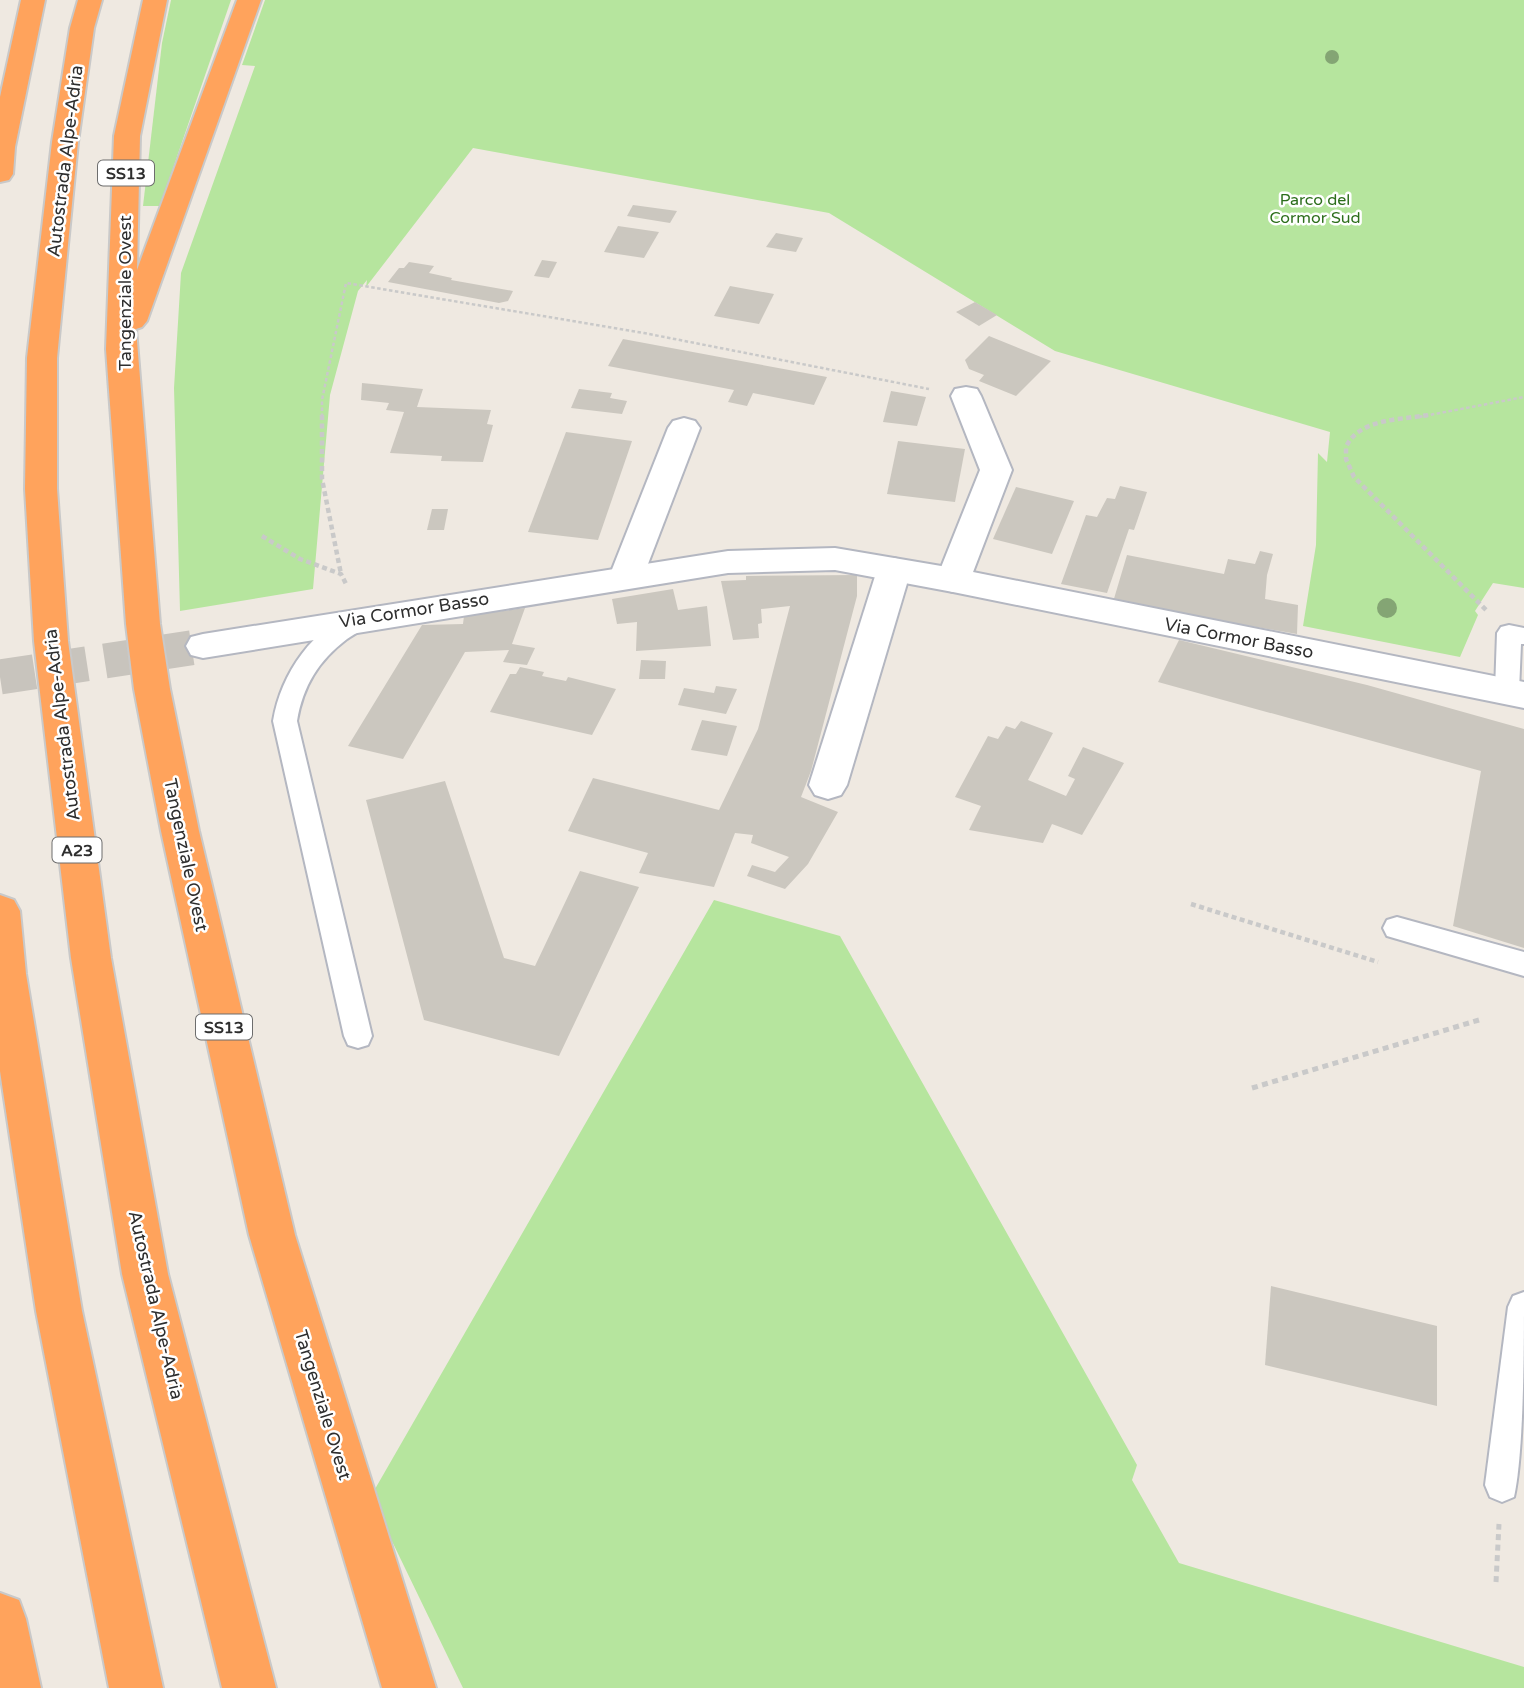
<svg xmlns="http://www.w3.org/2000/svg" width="1524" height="1688" viewBox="0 0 1524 1688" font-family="'Varela Round',sans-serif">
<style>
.green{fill:#b6e59e}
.building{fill:#cbc7bf}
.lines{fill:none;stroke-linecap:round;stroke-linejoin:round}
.secondary-tunnel{stroke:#c8c4bd;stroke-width:35;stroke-dasharray:35 18;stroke-linecap:butt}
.lane-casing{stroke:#b4b7c1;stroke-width:4}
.street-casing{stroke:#b4b7c1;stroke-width:4}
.secondary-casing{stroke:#b4b7c1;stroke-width:4}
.highway-casing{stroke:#c9c9c9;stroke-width:4}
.path-far2{stroke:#c9c9c9;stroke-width:2.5;stroke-dasharray:3.5 2.5;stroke-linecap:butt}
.path-far1{stroke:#c9c9c9;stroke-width:4.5;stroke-dasharray:5 3.5;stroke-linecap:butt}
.path{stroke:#c9c9c9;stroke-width:5;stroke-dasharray:6 4.5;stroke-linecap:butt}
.lane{fill:#fff;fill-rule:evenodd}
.street{fill:#fff;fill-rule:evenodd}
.secondary{fill:#fff;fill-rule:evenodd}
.highway{fill:#ffa35c;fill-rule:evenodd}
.tree{fill:#84a574}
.labels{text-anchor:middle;stroke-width:5;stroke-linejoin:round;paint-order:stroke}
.shield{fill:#fff;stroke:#6d6d6d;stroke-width:2}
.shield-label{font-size:16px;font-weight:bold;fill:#2e2e2e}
.far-park-label{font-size:16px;fill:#2c6e1b;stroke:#fff}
.street-label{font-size:18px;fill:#2e2e2e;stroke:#fff}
</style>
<rect width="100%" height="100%" fill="#efe9e1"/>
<g class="green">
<polygon points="171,0 231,0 160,206 143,206 162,43"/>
<polygon points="265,0 1524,0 1524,588 1493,583 1475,611 1478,615 1460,657 1303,626 1316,545 1318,453 1327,462 1330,432 1055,351 829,213 473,148 366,287 367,280 358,291 330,395 313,589 180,611 174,388 181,273 255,66 242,65"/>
<polygon points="714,900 840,936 1137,1465 1132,1480 1179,1563 1524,1667 1524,1688 463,1688 389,1535 375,1489"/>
</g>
<g class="building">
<polygon points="633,205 677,211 670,223 627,216"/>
<polygon points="618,226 659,232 644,258 604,252"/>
<polygon points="776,233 803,238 796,252 766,247"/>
<polygon points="542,260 557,262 549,278 534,276"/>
<polygon points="409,262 434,266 429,273 452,278 451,280 513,291 508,301 499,303 388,282 399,268 404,268"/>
<polygon points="730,286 774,294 759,324 714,316"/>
<polygon points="975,302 997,315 979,326 956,312"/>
<polygon points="989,336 1051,361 1016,396 979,381 984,375 969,369 965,360"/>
<polygon points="623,339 827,377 814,405 753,393 747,406 728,402 734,390 608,366"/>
<polygon points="362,383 423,389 417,407 491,410 487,424 493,425 483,462 441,461 442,456 390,453 404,412 386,410 389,403 361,400"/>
<polygon points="579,389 612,393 610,398 627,401 622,414 571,408"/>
<polygon points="891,391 926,397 917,426 883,422"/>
<polygon points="566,432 632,441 598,540 528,532"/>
<polygon points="898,441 965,449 955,502 887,494"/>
<polygon points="1120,486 1147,492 1134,530 1129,529 1107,593 1061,584 1086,515 1097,517 1107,498 1115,499"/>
<polygon points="1016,487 1074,501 1052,554 993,539"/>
<polygon points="432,509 448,509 444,530 427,530"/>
<polygon points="1260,551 1273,554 1267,575 1265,599 1298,605 1297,634 1113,602 1127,555 1224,574 1228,559 1255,564"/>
<polygon points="857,575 857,596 811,771 801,797 838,812 808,864 785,889 747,876 752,865 775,872 789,857 751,843 753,835 735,833 714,887 639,873 648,853 568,831 593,778 719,810 758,729 790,606 761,609 762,623 758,624 759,638 733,640 721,581 746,580 746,576"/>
<polygon points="673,589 678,610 707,606 711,646 636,651 637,622 617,624 612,599"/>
<polygon points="525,608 512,644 535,648 527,665 503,662 509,650 465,652 403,759 348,746 422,625 463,624 464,616"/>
<polygon points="1179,640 1367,685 1524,729 1524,948 1453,926 1481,771 1158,682"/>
<polygon points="641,660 666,661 665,679 639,679"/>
<polygon points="520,667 544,672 542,676 566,681 568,677 616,689 592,735 490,712 510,674 516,674"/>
<polygon points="716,686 737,689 726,714 678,705 684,688 714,693"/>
<polygon points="702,720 737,726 727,756 691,750"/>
<polygon points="1021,721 1053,733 1028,780 1066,796 1075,779 1068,776 1083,747 1124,763 1082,835 1052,824 1043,843 969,830 981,806 955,797 988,736 998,739 1006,726 1015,729"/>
<polygon points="445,781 504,958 535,966 580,871 639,887 559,1056 424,1020 366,800"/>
<polygon points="1271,1286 1437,1326 1437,1406 1265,1365"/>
</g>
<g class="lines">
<polyline class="secondary-tunnel" points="0,677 203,646"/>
<defs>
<g id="lane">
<path d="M361 611 369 613 373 619C367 628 356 633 347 639 318 661 303 686 297 721L372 1036 368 1045 358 1048 348 1045 344 1036 273 721C281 674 313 625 361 611Z"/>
<polygon points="1509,625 1524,628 1524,644 1521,644 1519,691 1516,697 1507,700 1498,697 1495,691 1497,633 1501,627"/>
<polygon points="1397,917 1524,952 1524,976 1387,936 1383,928 1387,920"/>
<path d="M1524 1292C1524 1344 1524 1452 1514 1497L1502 1502 1490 1497 1485 1485 1508 1307 1513 1296Z"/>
</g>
<g id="street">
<polygon points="966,387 977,389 981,396 1012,470 970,580 965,588 953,592 941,588 936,580 980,470 951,396 955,389"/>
<polygon points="684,418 695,421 700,428 643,577 638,585 626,589 614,585 609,577 668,428 673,421"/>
<polygon points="894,558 906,562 911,570 847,785 841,795 828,799 815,795 809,785 877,570 882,562"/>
</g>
<polygon id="secondary" points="835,548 953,568 1524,682 1524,708 953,592 835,570 728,573 203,658 191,655 186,646 191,637 203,634 728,551"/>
<g id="highway">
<polygon points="21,0 45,0 15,147 13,174 9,180 0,182 0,97"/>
<polygon points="78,0 102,0 94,28 78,142 57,358 57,489 68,641 111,958 168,1274 276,1688 222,1688 122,1274 71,958 34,641 25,489 27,358 52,142 70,28"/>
<polygon points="143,0 167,0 140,136 137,270 237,0 261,0 147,321 142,327 136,329 160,624 170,689 199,831 295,1235 436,1688 382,1688 249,1235 161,831 134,689 126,624 106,349 114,136"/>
<polygon points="0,895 14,900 20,911 26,974 82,1311 163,1688 109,1688 36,1311 0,1071"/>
<polygon points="0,1593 19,1600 26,1619 41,1688 0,1688"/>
</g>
</defs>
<use href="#lane" class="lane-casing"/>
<use href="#street" class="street-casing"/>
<use href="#secondary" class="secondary-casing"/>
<use href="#highway" class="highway-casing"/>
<g class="path-far2">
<polyline points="322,417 322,400 346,283 644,333 929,389"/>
<polyline points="1419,417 1524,397"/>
</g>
<g class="path-far1">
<polyline points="322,415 322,479 341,574"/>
<path d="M1428 415C1401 420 1359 418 1346 447V459L1354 477 1486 610"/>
<polyline points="262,536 300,559 341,574 347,586"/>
<polyline points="1191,904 1378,962"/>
</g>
<g class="path">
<polyline points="1252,1088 1479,1020"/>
<polyline points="1496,1582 1499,1524"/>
</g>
<use href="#lane" class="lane"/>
<use href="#street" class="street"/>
<use href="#secondary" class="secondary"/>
<use href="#highway" class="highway"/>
</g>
<g class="tree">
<circle cx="1332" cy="57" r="7"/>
<circle cx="1387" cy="608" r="10"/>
</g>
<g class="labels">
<g class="shield">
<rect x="98" y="160.5" width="56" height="25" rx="5"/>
<rect x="52.5" y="837.5" width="49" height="25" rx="5"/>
<rect x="196" y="1014.5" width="56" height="25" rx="5"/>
</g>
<g class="shield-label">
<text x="126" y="179">SS13</text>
<text x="77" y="856">A23</text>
<text x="224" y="1033">SS13</text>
</g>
<g class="far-park-label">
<text x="1315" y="205">Parco del<tspan x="1315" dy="18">Cormor Sud</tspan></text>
</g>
<g class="street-label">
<text transform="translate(65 161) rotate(-83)" y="6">Autostrada Alpe-Adria</text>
<text transform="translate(125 293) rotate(-90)" y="6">Tangenziale Ovest</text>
<text transform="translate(414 610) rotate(-9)" y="6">Via Cormor Basso</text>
<text transform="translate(1239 638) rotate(11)" y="6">Via Cormor Basso</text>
<text transform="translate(62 725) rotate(-97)" y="6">Autostrada Alpe-Adria</text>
<text transform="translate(186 855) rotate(78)" y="6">Tangenziale Ovest</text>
<text transform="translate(156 1305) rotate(77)" y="6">Autostrada Alpe-Adria</text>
<text transform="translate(323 1405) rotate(73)" y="6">Tangenziale Ovest</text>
</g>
</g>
</svg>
